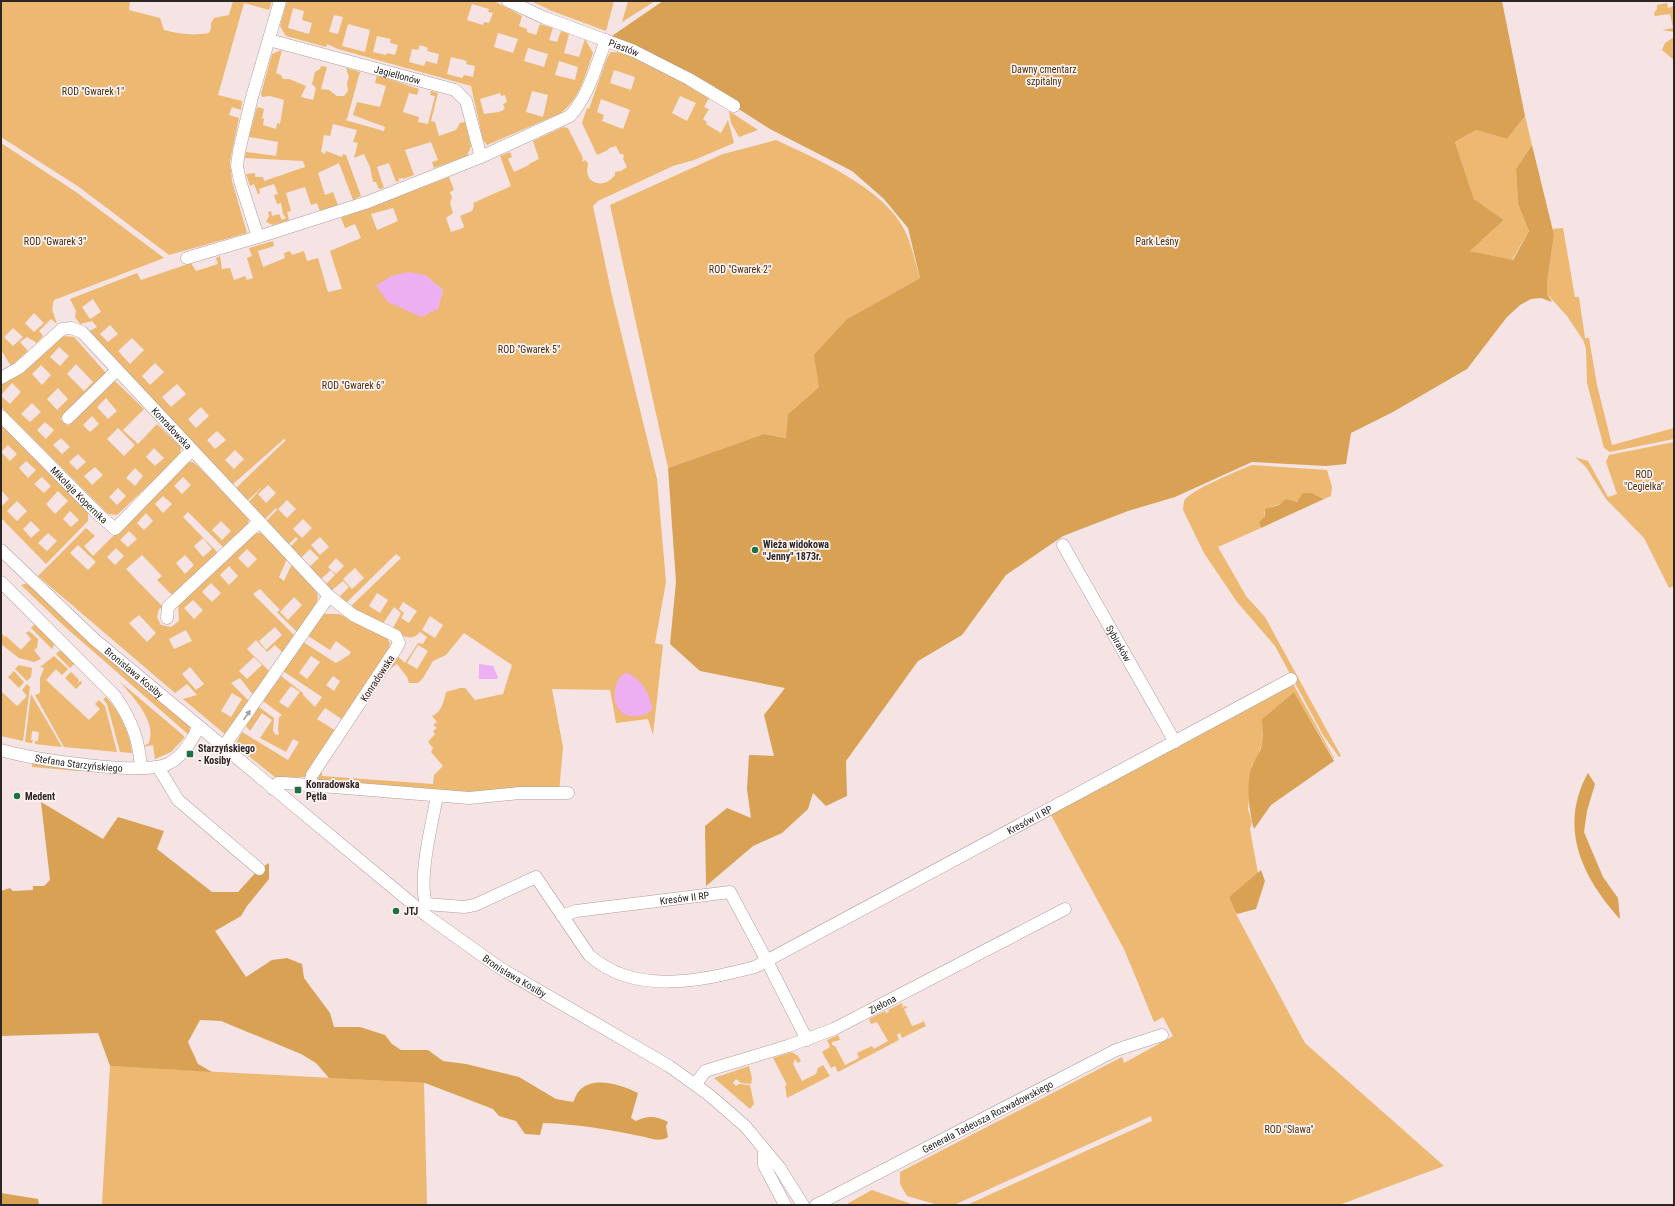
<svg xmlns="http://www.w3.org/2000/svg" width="1675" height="1206" viewBox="0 0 1675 1206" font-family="'Roboto Condensed',sans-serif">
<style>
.green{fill:#ecb872;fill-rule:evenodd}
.forest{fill:#d8a154}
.water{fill:#eeaef2}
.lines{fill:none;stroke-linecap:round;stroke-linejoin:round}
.minor-casing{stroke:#af9e9e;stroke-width:13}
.minor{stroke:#fff;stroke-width:12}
.oneway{fill:#a09d9d}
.poi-dot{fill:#1d7245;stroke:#fef3f3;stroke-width:1.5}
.labels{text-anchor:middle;stroke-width:3.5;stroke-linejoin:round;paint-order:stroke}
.street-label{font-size:10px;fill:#2c2625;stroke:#fef3f3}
.park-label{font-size:10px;fill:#46300e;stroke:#fef3f3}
.poi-label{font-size:10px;font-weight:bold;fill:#2c2625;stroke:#fef3f3;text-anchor:start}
</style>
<rect width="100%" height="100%" fill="#f6e4e4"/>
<g class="green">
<path d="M1 1H130L129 10 160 18 164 30C179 34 193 36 209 33L211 28V23L214 18 229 15 233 1H272L269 10 244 3 218 95 242 101 241 110 232 107 229 115 239 118 230 161 232 181 247 233 169 255 79 187 1 137Z"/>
<path d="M287 1H494L522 16 519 26 527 29V32L536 35 540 24 553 28 549 40 557 42 561 31 569 34 564 53 579 57 585 39 593 53C585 76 580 98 561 113L487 145 483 140 471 86 338 49 327 44 326 47 286 36 280 26ZM472 4 489 9 488 12 493 13 489 23 484 22 483 25 467 20ZM293 8 304 11 302 20 312 23 309 34 288 28ZM334 15 343 17 338 34 329 32ZM348 24 370 30 365 52 342 46ZM498 33 518 39 513 53 494 47ZM377 36 391 39 390 43 398 45 395 55 387 53 386 55 373 52ZM420 45 428 48 427 51 439 54 437 64 426 61 424 66 409 62 412 49 418 50ZM528 48 548 54 544 67 524 61ZM451 57 467 61 466 64 475 66 473 77 464 75 462 78 447 74ZM559 61 578 67 575 80 555 75ZM532 91 548 95 543 117 526 112ZM500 93 501 96 505 95 507 102 503 104 505 109 499 112 484 114 480 99Z"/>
<polygon points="531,1 614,1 606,31 552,11"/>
<polygon points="628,1 655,1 622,22"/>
<polygon points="1667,3 1668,8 1674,6 1674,32 1662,30 1673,28 1670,14 1655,16 1654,13 1657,9 1657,5"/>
<polygon points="1674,37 1674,60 1662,50 1665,43"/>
<polygon points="282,50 276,73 281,75 283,79 289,79 306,86 301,97 313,100 316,88 312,84 315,72 320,69 321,66 327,67 321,89 329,90 337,96 344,96 348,91 347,83 349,77 346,68 360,72 347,119 345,120 384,131 385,127 353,115 357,102 380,107 386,86 375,83 377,75 419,89 417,95 409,93 403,112 419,117 418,122 428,124 435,96 430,95 431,91 438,93 431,121 435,122 439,136 456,130 460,123 465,122 471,146 467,156 434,168 432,162 438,160 431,142 405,150 414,175 403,179 402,178 398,179 399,181 396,182 389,163 377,167 384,188 379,189 376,182 373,182 370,167 364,154 354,158 358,143 353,142 357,130 333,124 330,136 324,135 321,152 325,154 326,151 342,157 343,154 346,155 361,196 353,200 339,163 318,173 325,195 333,192 338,205 320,212 317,203 311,205 305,187 286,193 291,211 287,212 289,220 273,225 266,222 269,216 268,212 271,211 272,216 279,214 282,220 286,218 283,214 281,203 277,204 274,195 278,194 274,184 259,189 260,194 258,194 254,184 250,186 246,174 255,173 255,177 263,177 264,181 305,167 303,161 245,158 246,152 276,156 278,142 249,137 257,107 264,109 262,118 264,119 263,125 276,129 277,123 280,124 284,100 270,96 262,97 261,94 272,54"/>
<path d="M611 52C637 51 687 84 709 98L704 107 709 109 703 119 707 122 706 124 721 133 728 120 734 143 694 160 673 166 598 201 593 206 612 296 657 479 666 582 655 643 663 645 653 735 648 719 616 723 610 690 552 689 563 747 559 792 468 797 315 781 318 772 322 771V776L433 784 434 775 443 766 431 752 433 748 428 742 435 734 433 731 437 728 433 725 437 722 432 716C443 711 443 702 446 692L460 688H465L475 700 503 694 512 665 464 633 446 655 433 661 423 678 418 683H409L407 677 397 664 390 669 389 668 396 655 405 663 418 643 423 644 427 637 420 632C411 643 402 635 392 630L401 613 394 607 382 625 349 608 401 558 396 554 346 603 340 596 349 587 343 581 332 590 326 584 335 575 331 570 321 579 309 567 319 558 310 549 301 558 290 547 298 539 296 537 288 545 266 521 277 510 276 508 265 519 249 502 262 487 246 502 234 490 286 440 284 439 232 485 88 332 97 327 92 321 80 324 75 317 76 311 70 299 137 273 141 280 191 263 196 271 218 264 216 258 220 256 222 269 230 268 234 280 245 276 247 280 253 278 247 258 252 256 249 248 273 241 274 246 258 251 263 267 285 258 284 253 290 251 292 255 304 251 307 261 318 258 328 292 342 289 330 251 361 238 355 224 345 228 341 218 449 177 454 190 450 192 452 198 450 203 453 213 446 218 451 232 463 228 464 226 460 216 472 211 474 206 473 203 511 186 500 156 510 152 512 157 508 159 514 172 529 165V164L539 159 533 141 563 127 568 128 583 158 582 162 585 160 588 163 587 172 589 178C597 187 608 184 615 175V172L621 171 627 167 623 159 624 156 623 154H620L616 146 609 148 608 150 597 155 582 123 587 108 589 109 607 58ZM614 70 635 77 631 90 610 83ZM680 96 696 103 687 121 672 113ZM601 99 630 110 623 129 602 121 604 115 597 112ZM393 208 398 221 377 230 371 214ZM425 275 443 290 438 308 421 317ZM93 299 101 312 90 319 82 307ZM110 325 118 334 108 342 100 334ZM132 338 144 350 130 364 118 351ZM155 363 164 372 150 385 142 376ZM177 384 186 394 171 407 162 397ZM201 407 209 416 196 428 188 419ZM217 431 226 440 215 449 207 440ZM235 450 244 459 234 469 225 460ZM268 485 276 493 266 503 258 494ZM287 500 296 509 287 518 278 509ZM303 519 312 528 302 538 293 529ZM320 537 329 547 320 555 311 545ZM336 558 344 566 336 574 328 567ZM355 568 364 578 352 589 343 579ZM377 593 388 600 380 613 369 606ZM403 602 417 611 409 623 401 618 404 613 399 609ZM430 616 443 625 435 638 422 630ZM418 645 428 651 417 669 407 663Z"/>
<polygon points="729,111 758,130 739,137 731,123"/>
<polygon points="1525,116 1532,145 1516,169 1518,204 1529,231 1512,260 1470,251 1504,220 1474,199 1455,142 1476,130 1507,139"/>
<path d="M776 140C817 159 885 189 905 231 912 245 915 263 920 278L847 319 819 387 788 414 787 438 764 434 668 468 610 205 723 154Z"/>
<path d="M1 143 76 192 164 258 54 300 52 309 57 324 51 319 39 331 43 336 37 343 27 337 20 342 28 351 11 366 1 350ZM34 313 44 323 34 332 25 323ZM13 328 23 337 13 346 4 337Z"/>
<polygon points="1563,228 1575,297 1579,297 1585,338 1589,338 1597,385 1612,445 1674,428 1674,439 1610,452 1604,448 1587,383 1586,348 1583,340 1567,316 1547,294 1547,283 1554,235 1552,229"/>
<path d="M63 336 74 337 105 372V376L60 419 68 426 115 381 144 409 123 430 138 444 157 424 181 447 180 454 176 459 117 515 108 514 1 407V396L10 404 21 392 12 383 1 395V383ZM59 347 69 356 60 366 50 357ZM76 364 93 382 84 391 67 374ZM41 365 51 375 42 385 32 374ZM58 388 68 399 57 410 47 399ZM106 398 117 411 108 419 97 407ZM32 403 41 412 30 422 21 414ZM92 416 99 424 90 432 83 425ZM45 422 54 430 46 439 37 430ZM118 428 135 445 124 456 107 439ZM61 438 70 447 62 454 53 445ZM154 448 164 458 155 466 146 457ZM78 454 86 462 77 470 69 462ZM95 467 103 475 92 485 84 476ZM135 468 143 476 135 486 126 478ZM118 488 126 496 117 505 109 497Z"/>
<path d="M1 423 88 512V521L46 564 1 518V507L9 499 1 490V452L10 461 17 454 8 445 1 452ZM26 461 36 470 28 478 19 468ZM42 477 51 486 44 493 34 484ZM58 491 68 501 55 514 46 504ZM17 501 27 511 17 521 7 511ZM70 511 79 520 71 527 63 519ZM31 521 40 530 31 538 23 529ZM48 533 57 541 47 551 38 543Z"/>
<polygon points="1674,442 1674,586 1669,588 1644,538 1606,499 1586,467 1575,457 1588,461 1608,497 1617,494 1606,462 1609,455"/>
<path d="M188 462H193L199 467 249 519 247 528 225 549 188 512 183 517 219 554 173 596 157 580 162 576 142 555 126 569 163 607 159 609 157 617 161 625 171 627 179 621 178 602 256 533H261L287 559 279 577 284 581 292 564C326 599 325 592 297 632L277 612 280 610 260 589 253 594 295 636 283 653 275 645 267 652 256 640 247 649 270 672 253 695 240 678 231 683 249 701 226 735 183 699 197 695 187 684 175 693 38 576 86 528 95 536 84 546 93 556ZM183 477 191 485 182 494 174 486ZM163 496 172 504 163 513 155 504ZM146 513 153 521 144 530 137 523ZM221 521 231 531 222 540 212 530ZM129 531 137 539 128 547 120 540ZM203 538 212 549 203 557 194 546ZM78 545 96 562 88 570 70 553ZM116 548 124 556 115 565 107 557ZM247 549 257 559 248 568 238 558ZM185 555 194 565 185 574 176 563ZM229 566 238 576 229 585 220 575ZM211 583 221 593 212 602 202 592ZM294 597 302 605 288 620 280 612ZM193 600 203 610 194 619 184 608ZM139 615 156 633 147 642 129 623ZM275 627 282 635 266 650 259 641ZM186 630 192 641 174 649 169 639ZM254 657 262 665 247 679 239 671ZM190 667 204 684 196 690 182 674ZM232 693 242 699 231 717 221 711Z"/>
<path d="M1252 465 1327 470 1332 487 1331 496 1324 499 1312 493C1308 495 1302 501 1298 501 1286 504 1273 503 1264 512L1265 516 1259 522 1261 528 1218 547 1246 596 1265 617 1341 756 1339 757 1323 735 1275 646 1237 602 1204 553 1183 510 1184 501C1190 490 1238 471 1252 465Z"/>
<polygon points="28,583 190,726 189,735 64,626 21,585"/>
<path d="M323 614H339L387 638 390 643 389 649 343 720 325 708 317 719 336 731 306 777 276 778 235 745 242 732 288 760 299 742 293 739 286 752 260 738 272 720 262 713 250 731 246 726 259 707 274 718 273 731 276 735 279 734 278 729 279 717 282 715 263 701 281 676 303 693V695L315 707 322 697 283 671 303 642 336 663 349 655 351 652 336 641 330 650 308 636ZM311 656 320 662 307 679 299 673ZM333 676 340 681 334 691 326 685ZM291 686 300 692 288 708 279 702Z"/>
<polygon points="35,624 52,641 54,645 52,649 31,628"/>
<polygon points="29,631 38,639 37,648 34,650 41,659 34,662 19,658 1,644 1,633 5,637 6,636 21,650 31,639 26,633"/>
<polygon points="59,651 62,651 75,663 70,668 56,654"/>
<polygon points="54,656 68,669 62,675 56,669 46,680 89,720 100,709 95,704 99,700 105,706 117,752 64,747 35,695 40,693 40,678 44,668 40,667"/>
<polygon points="19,665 32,668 31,677 27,681 15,669"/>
<polygon points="14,671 24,682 19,688 8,677"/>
<polygon points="71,672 79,680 77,683 81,681 82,683 76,689 65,678"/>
<path d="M119 681 184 736V738L171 752 155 759 153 745 143 747 149 743C157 721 133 697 119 681Z"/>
<polygon points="1292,682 1334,758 1333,758 1294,692 1262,719 1262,744 1258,756 1252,765 1248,809 1252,822 1250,829 1258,873 1229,897 1237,912 1236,914 1305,1043 1444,1166 1339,1205 967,1205 1152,1121 1151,1116 954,1205 938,1205 907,1196 900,1184 900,1172 1122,1057 1124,1063 1173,1036 1163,1017 1154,1022 1124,949 1051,815"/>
<polygon points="27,684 30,687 23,741 1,736 1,693 2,692 17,706 27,696 22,690"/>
<polygon points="31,694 62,747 35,744 35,741 38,741 39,732 32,731 31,740 33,740 32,743 25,742"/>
<path d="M106 697C120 712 130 733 132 753L120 752 107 704 103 699Z"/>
<polygon points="32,761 80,767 78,771 32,767"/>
<polygon points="902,1003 903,1009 904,1006 908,1007 904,1009 912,1026 923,1022 922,1018 926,1026 902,1038 900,1033 897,1035 899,1040 838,1072 835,1066 831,1068 822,1052 830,1047 827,1040 838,1035 840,1040 832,1042 832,1045 835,1046 845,1065 859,1058 857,1053 872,1046 874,1049 888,1041 877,1022 871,1024 869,1019 885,1011 886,1013 889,1012 888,1010"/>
<polygon points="792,1052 798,1056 801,1061 798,1063 795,1059 793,1064 802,1081 816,1074 818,1068 823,1065 830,1076 787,1098 785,1086 787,1085 773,1058"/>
<polygon points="110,1066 424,1083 427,1205 102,1204"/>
<polygon points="749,1066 752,1078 751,1084 741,1083 736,1079 733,1083 736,1086 739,1084 750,1085 754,1104 750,1109 714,1078"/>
<polygon points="872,1190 914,1205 845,1205"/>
</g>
<g class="forest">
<polygon points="663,1 1502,1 1525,116 1507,139 1476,130 1455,142 1474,199 1504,220 1470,251 1513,260 1529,231 1518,204 1516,169 1532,145 1554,235 1547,283 1547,294 1552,302 1541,298 1531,299 1520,305 1507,317 1467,369 1393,412 1351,433 1346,464 1326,466 1252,462 1175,497 1128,511 1063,536 1006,575 962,635 918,661 846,761 847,796 826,806 813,793 808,809 782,833 753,846 706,886 705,826 727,808 751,818 747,789 749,755 774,756 764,715 785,688 700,671 670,644 676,582 668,468 764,434 786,438 788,414 819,387 814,355 847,319 920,278 908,228 884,199 852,171 770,129 734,106 606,40"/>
<polygon points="1303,493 1312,493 1324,499 1261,528 1259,522 1265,516 1265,509 1279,505 1286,499 1297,502"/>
<path d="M1294 692 1334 761 1271 805 1254 829C1249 811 1245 782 1253 764 1256 757 1261 752 1262 744 1263 736 1262 727 1262 719Z"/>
<path d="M1588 773 1595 784 1587 811 1584 832 1603 877 1618 898 1620 919C1582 877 1558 827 1588 773Z"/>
<path d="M41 802 103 839 118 817 164 831 157 849 212 892H238L259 869 269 863V879L247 906 241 916 215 931 246 977 272 960 287 958 302 964 304 978 330 1013 334 1027H360L385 1035 392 1044 401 1050H428L443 1061 466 1064 519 1077 556 1099 573 1102C575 1099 576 1094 579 1091 593 1075 622 1085 638 1093L631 1118 636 1121C648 1115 656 1116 668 1122L666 1126 668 1137C662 1142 652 1139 645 1137 611 1130 578 1124 543 1123L540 1135 525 1134 516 1121 499 1116 493 1109 425 1083 329 1078 316 1063 301 1054 221 1021 200 1020 188 1042 198 1064 212 1072 110 1066 98 1033 1 1036V891L10 888 13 891 33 890V886H44L50 880Z"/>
<polygon points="1261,870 1265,881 1256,909 1237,914 1229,897"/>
<polygon points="1,1193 38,1199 39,1205 1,1205"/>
</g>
<g class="water">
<polygon points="408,272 425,275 443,290 438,309 421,317 388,302 376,286 391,276"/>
<polygon points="479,664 493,666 498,677 497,679 479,679"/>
<path d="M627 673C641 679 650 693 652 709 649 714 644 715 638 716 613 720 608 689 623 674Z"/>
</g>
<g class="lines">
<defs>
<g id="minor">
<path d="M280 1 252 97 239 151 237 166 240 181 258 237 368 202 481 157 570 116C589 95 596 66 606 40"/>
<path id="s1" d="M508 1 545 18 634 51 689 79 734 106"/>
<path id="s2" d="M269 40 455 90 466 101 481 157"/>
<polyline points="187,258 258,237"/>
<path id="s3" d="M1 378 19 368 62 329 71 328 82 332 329 596 353 615 396 636 399 643 397 647 312 775 310 784"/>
<path id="s4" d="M1 416 98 514 115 529 192 450"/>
<polyline points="68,418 117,370"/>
<path id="s5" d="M1063 545 1175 742"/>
<path id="s6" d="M1 550 94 639 427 916 500 968 669 1066 708 1094 745 1126 779 1167 803 1205"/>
<path d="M1 582 115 696C131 719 139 739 141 768"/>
<polyline points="167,618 168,607 259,522"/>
<polyline points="224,746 329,596"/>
<path id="s7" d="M1 750C32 759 141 776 168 764 184 756 191 741 199 727"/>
<polyline points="158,767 178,800 259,869"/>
<polyline points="273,789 278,783 284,783 469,798 520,793 568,793"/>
<path id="s8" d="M426 904 464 907 475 905 536 877 589 955C635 996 700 981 755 967L1291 679"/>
<path d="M426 904C418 877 432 824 437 796"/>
<path id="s9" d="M562 916 576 911 730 892 767 961 807 1040"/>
<path id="s10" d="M696 1084 705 1071 788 1046 834 1029 1065 909"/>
<polyline points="764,1150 764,1165 785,1205"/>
<path id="s11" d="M816 1205 1116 1050 1162 1035"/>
</g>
</defs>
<use href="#minor" class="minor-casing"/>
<use href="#minor" class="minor"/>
</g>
<defs><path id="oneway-solid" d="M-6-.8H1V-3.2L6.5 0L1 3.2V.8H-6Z"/></defs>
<use class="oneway" href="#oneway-solid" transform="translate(247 715) rotate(-54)"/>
<g class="poi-dot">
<circle cx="755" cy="550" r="4"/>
<rect x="186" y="750" width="8" height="8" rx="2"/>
<rect x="294" y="786" width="8" height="8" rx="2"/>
<circle cx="17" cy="796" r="4"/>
<circle cx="396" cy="911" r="4"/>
</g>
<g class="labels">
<g class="street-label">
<text dy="4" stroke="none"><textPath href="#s1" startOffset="125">Piastów</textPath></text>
<text dy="4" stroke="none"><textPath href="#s2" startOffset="133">Jagiellonów</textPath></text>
<text dy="4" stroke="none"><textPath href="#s3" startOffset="231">Konradowska</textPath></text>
<text dy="4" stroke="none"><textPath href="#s4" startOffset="111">Mikołaja Kopernika</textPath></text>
<text dy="4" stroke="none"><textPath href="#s5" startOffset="113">Sybiraków</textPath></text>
<text dy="4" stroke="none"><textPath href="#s6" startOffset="181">Bronisława Kosiby</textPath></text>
<text transform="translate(377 678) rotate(-57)" y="4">Konradowska</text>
<text dy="4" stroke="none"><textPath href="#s7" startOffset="79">Stefana Starzyńskiego</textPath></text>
<text dy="4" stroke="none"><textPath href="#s8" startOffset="696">Kresów II RP</textPath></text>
<text dy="4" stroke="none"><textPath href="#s9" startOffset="124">Kresów II RP</textPath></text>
<text dy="4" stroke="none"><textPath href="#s6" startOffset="668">Bronisława Kosiby</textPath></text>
<text dy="4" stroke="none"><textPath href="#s10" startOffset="206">Zielona</textPath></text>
<text dy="4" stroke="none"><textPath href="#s11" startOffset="193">Generała Tadeusza Rozwadowskiego</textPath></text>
</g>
<g class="park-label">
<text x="1044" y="73">Dawny cmentarz<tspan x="1044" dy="12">szpitalny</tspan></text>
<text x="93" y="95">ROD "Gwarek 1"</text>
<text x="55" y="245">ROD "Gwarek 3"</text>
<text x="1157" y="245">Park Leśny</text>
<text x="740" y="273">ROD "Gwarek 2"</text>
<text x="529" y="353">ROD "Gwarek 5"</text>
<text x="353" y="389">ROD "Gwarek 6"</text>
<text x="1644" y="478">ROD<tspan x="1644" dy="12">"Cegiełka"</tspan></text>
<text x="1289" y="1133">ROD "Sława"</text>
</g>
<g class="poi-label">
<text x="763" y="548">Wieża widokowa<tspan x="763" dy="12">"Jenny" 1873r.</tspan></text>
<text x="198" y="752">Starzyńskiego<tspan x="198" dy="12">- Kosiby</tspan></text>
<text x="306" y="788">Konradowska<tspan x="306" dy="12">Pętla</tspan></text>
<text x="25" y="800">Medent</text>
<text x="404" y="915">JTJ</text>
</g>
</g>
<rect width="1675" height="1206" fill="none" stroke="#2c2625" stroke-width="4"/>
</svg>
